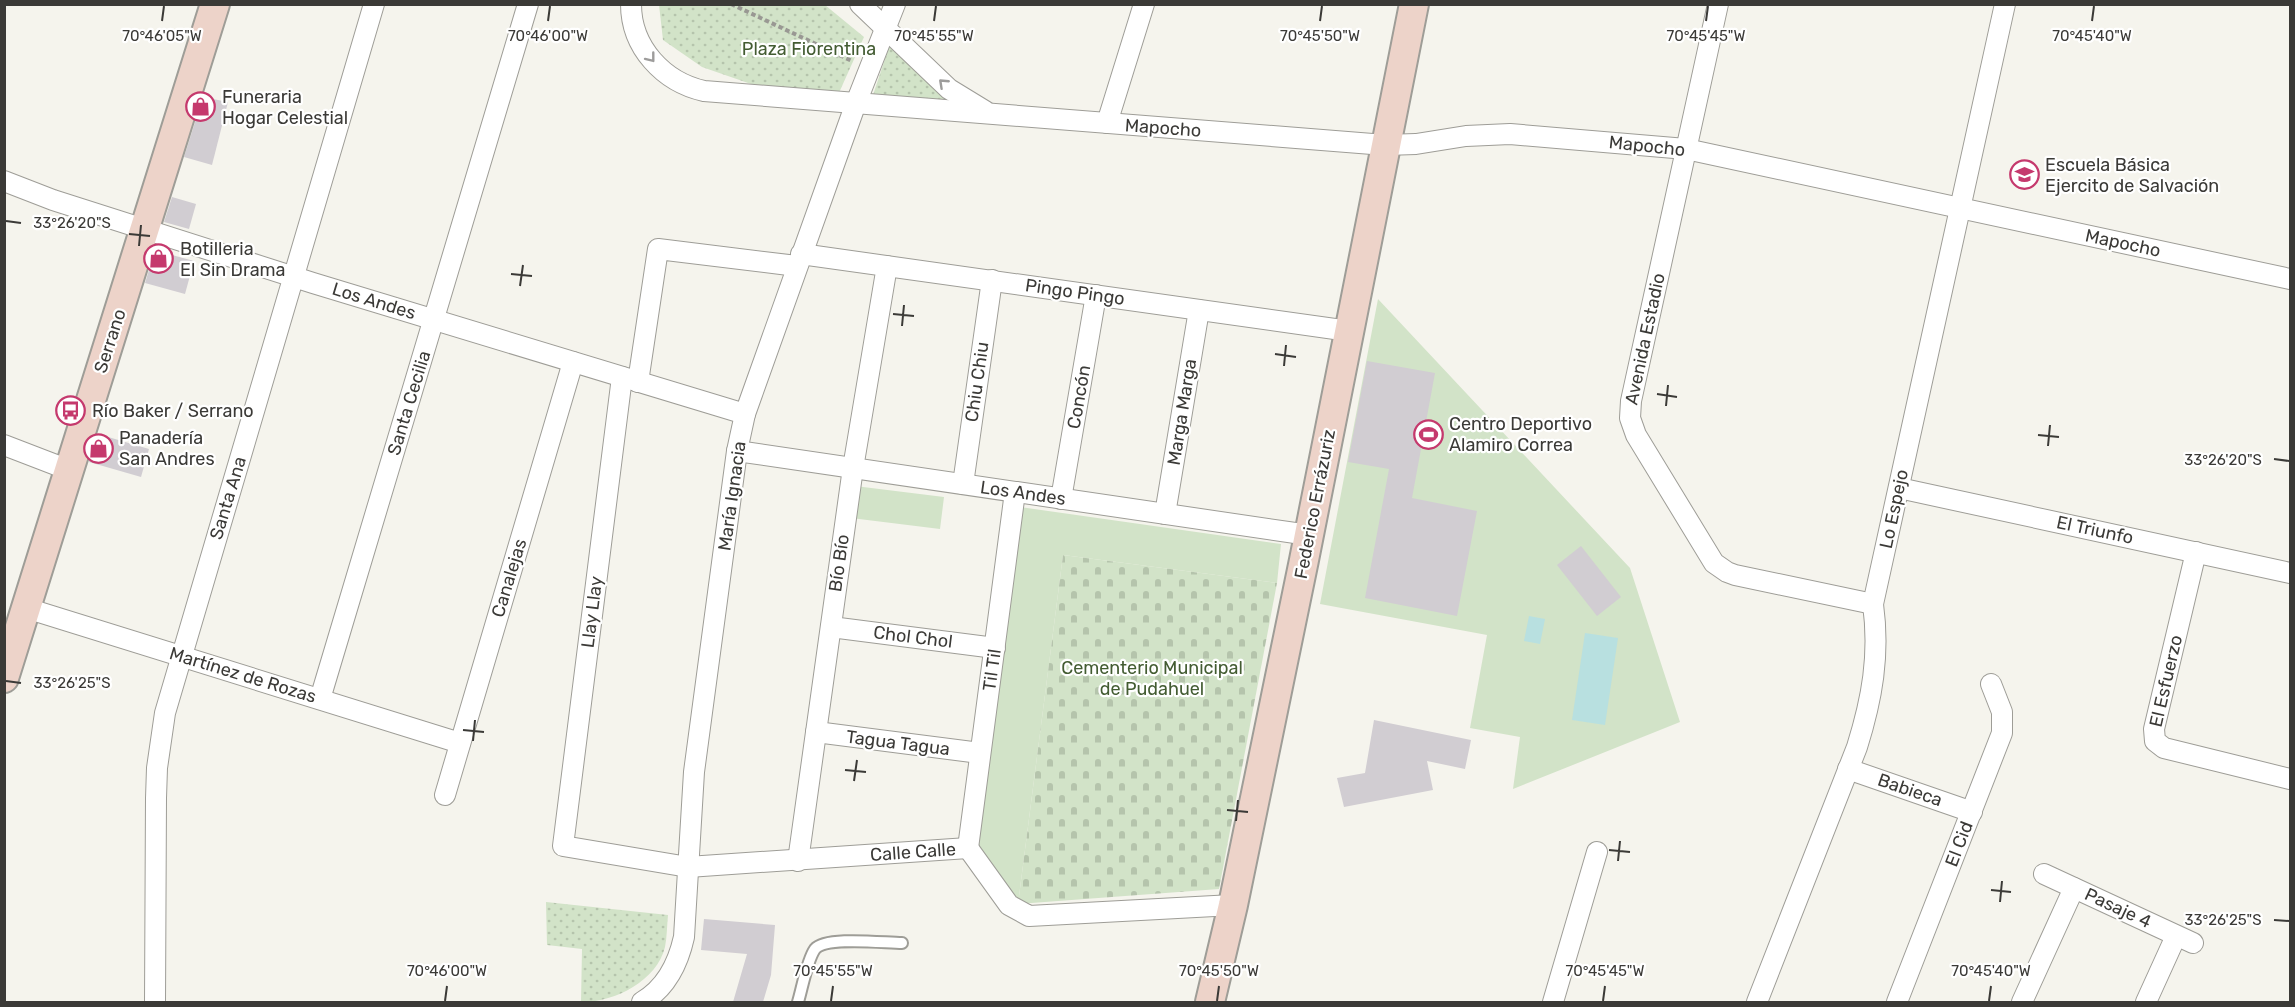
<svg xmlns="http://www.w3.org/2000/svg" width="2295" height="1007" viewBox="0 0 2295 1007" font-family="Rubik,sans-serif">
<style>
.green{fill:#d2e3c8}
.cemetery{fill:url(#cemetery-stones)}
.park{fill:url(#park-dots)}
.water{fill:#b8e0e0}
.building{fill:#d1cdd2}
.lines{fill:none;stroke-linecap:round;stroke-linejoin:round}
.lane-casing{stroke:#9e9d97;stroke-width:14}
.street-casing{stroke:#9e9d97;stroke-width:22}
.secondary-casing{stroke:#9e9d97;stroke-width:32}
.path{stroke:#999893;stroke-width:4;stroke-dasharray:4.5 3;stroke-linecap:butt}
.lane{stroke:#fff;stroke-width:10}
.street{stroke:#fff;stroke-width:20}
.secondary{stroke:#edd3c9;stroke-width:28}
.oneway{stroke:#9d9c9b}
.ticks{fill:none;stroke:#3b3a37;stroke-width:2}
.labels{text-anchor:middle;stroke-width:4.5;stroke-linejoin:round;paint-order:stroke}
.park-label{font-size:18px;fill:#435c32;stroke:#fff}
.poi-label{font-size:18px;fill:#3b3a37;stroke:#fff;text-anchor:start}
.street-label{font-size:18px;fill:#3b3a37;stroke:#fff}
.ticks-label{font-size:15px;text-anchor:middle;fill:#3b3a37;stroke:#fff;stroke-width:4.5;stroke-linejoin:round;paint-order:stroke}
</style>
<defs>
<pattern id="cemetery-stones" width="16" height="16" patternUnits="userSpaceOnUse" patternTransform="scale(1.5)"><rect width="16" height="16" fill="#d2e3c8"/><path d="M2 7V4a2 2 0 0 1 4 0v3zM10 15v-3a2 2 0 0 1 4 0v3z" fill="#b5c4ac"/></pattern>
<pattern id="park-dots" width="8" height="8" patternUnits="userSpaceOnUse" patternTransform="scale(1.5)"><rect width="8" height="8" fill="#d2e3c8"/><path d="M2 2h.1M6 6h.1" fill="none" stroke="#b5c4ac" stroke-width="1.8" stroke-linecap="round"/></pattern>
</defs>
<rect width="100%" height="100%" fill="#f5f4ed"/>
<g class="green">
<polygon points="1378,299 1630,568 1680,722 1513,789 1520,737 1470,728 1487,635 1320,604"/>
<polygon points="855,486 944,497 940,529 851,518"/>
<polygon points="1020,507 1281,544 1277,583 1063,555 1018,904 974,852"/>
</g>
<polygon class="cemetery" points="1063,555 1277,583 1219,889 1018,904"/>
<g class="park">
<polygon points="659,5 825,5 864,37 838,95 768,90 702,67 663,40"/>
<polygon points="890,44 950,101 873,95"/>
<path d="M546 902 668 915C667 925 667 937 665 947 657 981 613 1003 581 1002L582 949 547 945Z"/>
</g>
<g class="water">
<polygon points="1529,616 1545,619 1540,644 1524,641"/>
<polygon points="1585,633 1618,638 1605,725 1572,720"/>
</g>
<g class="building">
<polygon points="203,97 228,102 212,165 184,157"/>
<polygon points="172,197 196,204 189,229 164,222"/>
<polygon points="161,252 194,261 185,294 145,283 153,257"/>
<polygon points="1367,361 1435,373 1412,498 1477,511 1457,616 1365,598 1389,469 1348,462"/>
<polygon points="98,434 149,449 141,477 89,462"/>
<polygon points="1581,546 1621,597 1597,616 1557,565"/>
<polygon points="1374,720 1471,740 1465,769 1427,761 1433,790 1344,807 1337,778 1365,773"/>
<polygon points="704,919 775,925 771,975 763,1002 733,1002 747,954 701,950"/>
</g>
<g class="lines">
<defs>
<path id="lane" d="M798 1002C802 989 807 960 815 949 826 936 884 943 902 943"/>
<g id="street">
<path d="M631 4C631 48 664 82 704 91L1385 145 1416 144 1466 136 1510 134 1686 149 2290 279"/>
<polyline points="860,4 949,89 985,111"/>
<polyline points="1718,4 1631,401 1630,418 1636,435 1714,563 1727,572 1735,575 1873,604"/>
<polyline points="1107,123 1144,4"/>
<polyline points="4,181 53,200 313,283 745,414"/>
<polyline points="801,254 1349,331"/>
<polyline points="622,377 563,846 688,867 968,848"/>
<polyline points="638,382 658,249 797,266"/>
<polyline points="4,445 69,470"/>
<polyline points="737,451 1309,535"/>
<polyline points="963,484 992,280"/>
<polyline points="1899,488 2290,573"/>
<polyline points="1061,499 1096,295"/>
<polyline points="1165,514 1199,310"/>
<polyline points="2196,552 2154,729 2155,741 2164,748 2290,779"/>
<polyline points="26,608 460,743"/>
<polyline points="831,627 995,648"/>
<polyline points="320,699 528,4"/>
<polyline points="816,732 980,753"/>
<polyline points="1848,769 1972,812"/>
<polyline points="445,795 573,362"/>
<polyline points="968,848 1015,492"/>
<polyline points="968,848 1009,905 1029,916 1233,905"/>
<polyline points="798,861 853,468 887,266"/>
<polyline points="2044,874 2193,943"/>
<polyline points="155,1002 156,798 157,768 165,713 374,4"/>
<path d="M642 1002C666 988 678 964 684 937L694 772 737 451 745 414 856 103 895 4"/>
<polyline points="1553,1002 1597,852"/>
<path d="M1757 1002 1857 747C1872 699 1880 655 1873 604L2005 4"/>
<polyline points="1897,1002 2002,733 2002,712 1991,684"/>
<polyline points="2022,1002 2074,888"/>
<polyline points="2146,1002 2176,936"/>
</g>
<g id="secondary">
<polyline points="4,678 215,4"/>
<polyline points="1210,1002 1233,905 1304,560 1414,4"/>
</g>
</defs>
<use href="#lane" class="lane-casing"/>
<use href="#street" class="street-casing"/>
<use href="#secondary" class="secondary-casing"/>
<polyline class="path" points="731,4 852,61"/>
<use href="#lane" class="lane"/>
<use href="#street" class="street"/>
<use href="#secondary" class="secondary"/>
</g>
<defs><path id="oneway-chevron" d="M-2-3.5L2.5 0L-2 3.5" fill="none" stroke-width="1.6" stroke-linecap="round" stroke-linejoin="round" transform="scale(1.5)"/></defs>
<g class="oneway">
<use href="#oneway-chevron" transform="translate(651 58) rotate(52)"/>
<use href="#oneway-chevron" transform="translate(943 83) rotate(-137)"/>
</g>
<path class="ticks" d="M162 21 164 6M548 21 550 6M934 21 936 6M1320 21 1322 6M1706 21 1708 6M2092 21 2094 6M6 221 21 223M129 234 150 236M139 246 141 225M511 274 532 276M520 286 523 265M893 314 914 316M902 326 904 305M1275 354 1296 357M1284 366 1286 345M1657 394 1677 397M1666 406 1668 385M2038 435 2059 437M2048 446 2050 425M2274 459 2289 461M6 681 21 683M463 730 484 732M473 741 475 720M845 770 866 772M854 781 857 760M1227 810 1248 812M1236 821 1238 800M1609 850 1630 852M1618 861 1620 841M1991 890 2011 892M2000 902 2002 881M2274 920 2289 921M445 1001 447 986M831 1001 833 986M1217 1001 1219 986M1603 1001 1605 986M1989 1001 1991 986"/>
<defs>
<symbol id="shop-ring" viewBox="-11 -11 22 22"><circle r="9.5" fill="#fff" stroke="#c5396d" stroke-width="1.5"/><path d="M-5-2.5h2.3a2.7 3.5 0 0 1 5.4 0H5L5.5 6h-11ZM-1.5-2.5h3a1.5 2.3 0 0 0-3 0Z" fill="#c5396d"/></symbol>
<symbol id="school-ring" viewBox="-11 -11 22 22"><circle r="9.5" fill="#fff" stroke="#c5396d" stroke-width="1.5"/><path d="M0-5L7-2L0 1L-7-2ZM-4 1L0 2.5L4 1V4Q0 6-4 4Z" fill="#c5396d"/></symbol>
<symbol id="bus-ring" viewBox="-11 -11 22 22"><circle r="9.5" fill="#fff" stroke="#c5396d" stroke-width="1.5"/><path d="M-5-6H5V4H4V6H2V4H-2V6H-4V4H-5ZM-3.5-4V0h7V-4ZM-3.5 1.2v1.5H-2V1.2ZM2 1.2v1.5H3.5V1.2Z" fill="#c5396d"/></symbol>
<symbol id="stadium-ring" viewBox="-11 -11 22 22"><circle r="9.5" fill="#fff" stroke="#c5396d" stroke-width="1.5"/><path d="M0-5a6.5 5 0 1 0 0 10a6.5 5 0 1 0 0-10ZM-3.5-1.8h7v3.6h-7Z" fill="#c5396d"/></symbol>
</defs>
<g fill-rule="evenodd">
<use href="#shop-ring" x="184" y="90" width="33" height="33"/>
<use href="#school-ring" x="2008" y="158" width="33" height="33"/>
<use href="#shop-ring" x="142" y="242" width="33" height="33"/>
<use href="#bus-ring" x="54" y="394" width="33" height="33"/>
<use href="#stadium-ring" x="1412" y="418" width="33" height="33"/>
<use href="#shop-ring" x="82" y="432" width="33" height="33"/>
</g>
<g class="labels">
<g class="park-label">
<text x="809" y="55">Plaza Fiorentina</text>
<text x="1152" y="674">Cementerio Municipal<tspan x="1152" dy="21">de Pudahuel</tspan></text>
</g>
<g class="poi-label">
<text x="222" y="103">Funeraria<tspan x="222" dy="21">Hogar Celestial</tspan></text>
<text x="2045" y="171">Escuela Básica<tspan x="2045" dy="21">Ejercito de Salvación</tspan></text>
<text x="180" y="255">Botilleria<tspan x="180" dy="21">El Sin Drama</tspan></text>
<text x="92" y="417">Río Baker / Serrano</text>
<text x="1449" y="430">Centro Deportivo<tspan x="1449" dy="21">Alamiro Correa</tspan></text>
<text x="119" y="444">Panadería<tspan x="119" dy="21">San Andres</tspan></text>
</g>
<g class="street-label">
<text transform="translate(1163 128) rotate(4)" y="6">Mapocho</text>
<text transform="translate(1647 146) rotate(6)" y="6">Mapocho</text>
<text transform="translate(2123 243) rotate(12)" y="6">Mapocho</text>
<text transform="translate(1075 292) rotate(8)" y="6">Pingo Pingo</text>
<text transform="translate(374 301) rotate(17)" y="6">Los Andes</text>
<text transform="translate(1645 339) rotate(-78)" y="6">Avenida Estadio</text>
<text transform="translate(110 341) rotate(-72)" y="6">Serrano</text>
<text transform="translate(977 382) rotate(-82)" y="6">Chiu Chiu</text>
<text transform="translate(1079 397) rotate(-80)" y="6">Concón</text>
<text transform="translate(409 403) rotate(-73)" y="6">Santa Cecilia</text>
<text transform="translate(1182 412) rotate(-81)" y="6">Marga Marga</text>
<text transform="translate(1023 493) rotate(8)" y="6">Los Andes</text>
<text transform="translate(732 496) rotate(-82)" y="6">María Ignacia</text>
<text transform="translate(228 498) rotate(-73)" y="6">Santa Ana</text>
<text transform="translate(1315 504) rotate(-79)" y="6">Federico Errázuriz</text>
<text transform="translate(1894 509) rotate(-78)" y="6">Lo Espejo</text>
<text transform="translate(2095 530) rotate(12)" y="6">El Triunfo</text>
<text transform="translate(839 563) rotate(-82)" y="6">Bío Bío</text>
<text transform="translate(509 578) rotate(-73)" y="6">Canalejas</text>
<text transform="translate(592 612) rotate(-83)" y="6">Llay Llay</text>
<text transform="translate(913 637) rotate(7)" y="6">Chol Chol</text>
<text transform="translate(992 670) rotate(-82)" y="6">Til Til</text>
<text transform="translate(243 675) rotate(17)" y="6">Martínez de Rozas</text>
<text transform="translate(2166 681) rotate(-77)" y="6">El Esfuerzo</text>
<text transform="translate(898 743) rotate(7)" y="6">Tagua Tagua</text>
<text transform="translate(1910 790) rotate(19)" y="6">Babieca</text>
<text transform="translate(1959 844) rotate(-69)" y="6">El Cid</text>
<text transform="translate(913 852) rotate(-4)" y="6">Calle Calle</text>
<text transform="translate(2118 908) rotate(25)" y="6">Pasaje 4</text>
</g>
</g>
<g class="ticks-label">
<text x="162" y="41">70°46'05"W</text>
<text x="548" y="41">70°46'00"W</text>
<text x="934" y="41">70°45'55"W</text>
<text x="1320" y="41">70°45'50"W</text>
<text x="1706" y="41">70°45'45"W</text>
<text x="2092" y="41">70°45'40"W</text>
<text x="72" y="228">33°26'20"S</text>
<text x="2223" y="465">33°26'20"S</text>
<text x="72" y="688">33°26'25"S</text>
<text x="2223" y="925">33°26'25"S</text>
<text x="447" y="976">70°46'00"W</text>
<text x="833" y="976">70°45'55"W</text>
<text x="1219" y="976">70°45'50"W</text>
<text x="1605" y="976">70°45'45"W</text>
<text x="1991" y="976">70°45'40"W</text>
</g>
<rect width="2295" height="1007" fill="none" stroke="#3b3a37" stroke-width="12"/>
</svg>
